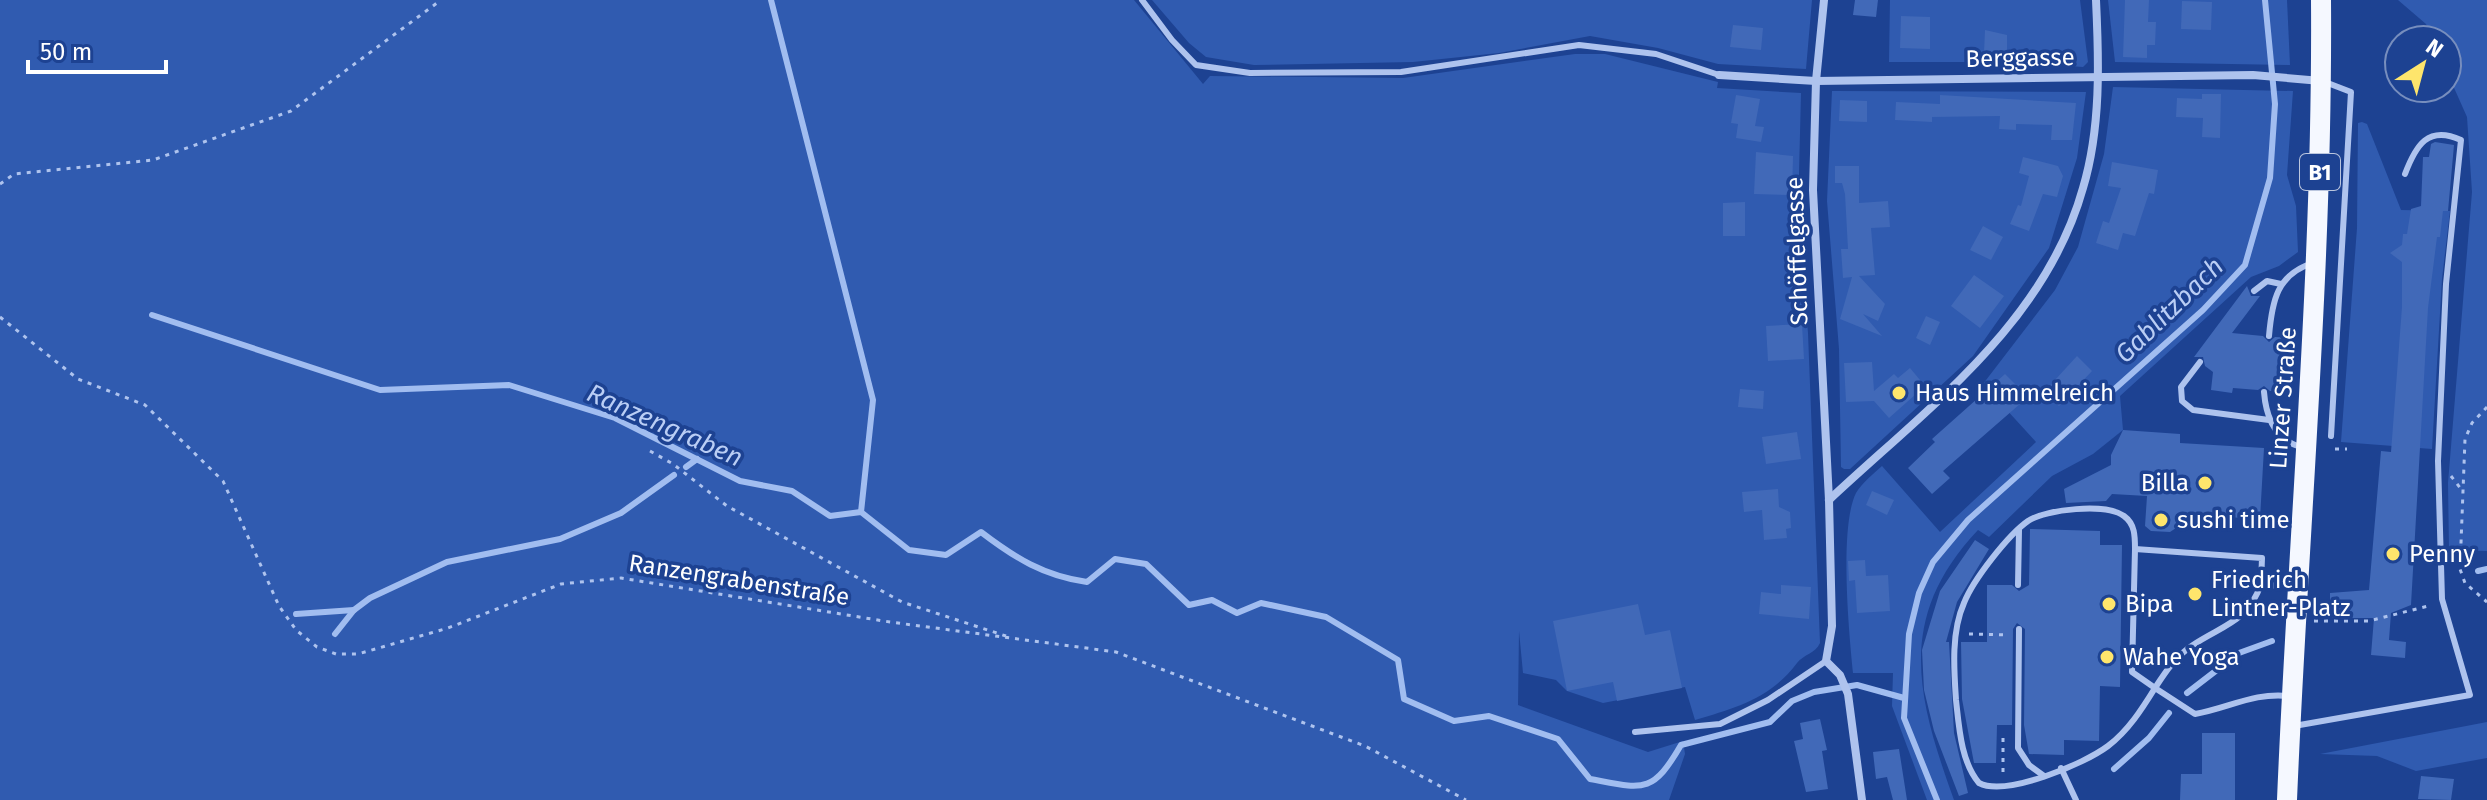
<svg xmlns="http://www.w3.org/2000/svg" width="2487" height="800" viewBox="0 0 2487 800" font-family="'Fira Sans',sans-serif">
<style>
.green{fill:#305bb0}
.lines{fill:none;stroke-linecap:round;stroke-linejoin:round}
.stream{stroke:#a1bdf0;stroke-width:6}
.building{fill:#4169b8}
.path{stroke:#aec3ee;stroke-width:3;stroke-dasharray:4 6;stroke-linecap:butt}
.service{stroke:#aec3ee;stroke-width:6}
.minor{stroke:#aec3ee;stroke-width:8}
.primary{stroke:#f5f8ff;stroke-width:20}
.poi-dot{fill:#fee56c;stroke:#1d4292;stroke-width:3}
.labels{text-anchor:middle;stroke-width:7;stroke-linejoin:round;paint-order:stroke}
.shield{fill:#1d4292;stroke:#bbc6de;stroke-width:2}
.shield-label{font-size:22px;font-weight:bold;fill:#fff}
.street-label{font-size:24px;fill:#fff;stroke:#1d4292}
.poi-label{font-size:24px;fill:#fff;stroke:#1d4292;text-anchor:start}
.water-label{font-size:26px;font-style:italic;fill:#bacef5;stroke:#1d4292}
</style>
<rect width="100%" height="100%" fill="#1d4292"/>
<g class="green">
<path d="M0 0H1134L1203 84 1210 76 1403 78 1575 54H1605L1718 82 1717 88 1801 93 1798 214 1808 333 1820 643C1815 654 1804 654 1797 663 1771 698 1736 708 1695 720L1685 687 1603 703 1567 691 1556 680 1523 673 1519 631 1518 705 1648 752 1683 741 1685 754 1669 800H0Z"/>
<polygon points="1152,0 1812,0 1806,69 1718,64 1658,48 1590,36 1499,53 1413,62 1254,65 1206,57 1189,43"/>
<polygon points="1890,0 2080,0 2088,62 2083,67 2019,62 1889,62"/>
<polygon points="2108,0 2287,0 2290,65 2115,62"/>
<polygon points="2398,0 2487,0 2487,551 2449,550 2448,483 2472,192 2467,117 2447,72 2447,40 2433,40 2426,24"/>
<path d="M2113 87 2293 91 2287 175 2296 206 2298 252 2279 266 2251 277 2120 396 2123 430 2093 454 2052 476 1989 537 1978 530C1895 618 1917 697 1954 800H1927L1892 706 1893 673H1853C1849 633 1839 527 1856 493 1862 483 1873 474 1882 466L1940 532 2036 442 1983 384 2055 290 2078 247 2104 154Z"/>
<polygon points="1832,91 2086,92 2077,158 2049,248 1973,356 1850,469 1844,469 1841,467 1839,349 1827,201"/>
<polygon points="2362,122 2367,124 2401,210 2450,211 2442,279 2432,449 2341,442 2357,228 2358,123"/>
<polygon points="2487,722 2487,758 2416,771 2377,756 2320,754"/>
</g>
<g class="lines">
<g class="stream">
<polyline points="771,0 873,400 861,512"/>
<path d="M152 315 380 390 509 385 615 418 740 481 792 491 830 516 861 512 909 550 946 555 981 532C1015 558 1044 576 1087 582L1115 559 1146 564 1189 605 1212 600 1237 613 1261 603 1326 617 1398 660 1404 699 1454 721 1489 716 1558 739 1590 779C1643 789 1652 795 1681 745L1770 722 1792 701 1814 692 1857 685 1904 698"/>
<polyline points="686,467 697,459"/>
<polyline points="2478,571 2487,569"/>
<polyline points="296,614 354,610"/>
<polyline points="335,634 354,610 370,598 447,562 560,539 621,513 674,475"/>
<polyline points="2187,693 2239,653 2272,641"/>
<polyline points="2114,769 2149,738 2169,713"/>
<polyline points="1937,800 1904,718 1909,634 1919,593 1933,562 1968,520 2203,310 2245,265 2270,178 2275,104 2265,0"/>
</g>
</g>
<g class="building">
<polygon points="1855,0 1878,0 1876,17 1853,15"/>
<polygon points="2125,0 2149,0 2148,22 2156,22 2155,45 2147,45 2147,58 2123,57"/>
<polygon points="2182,1 2212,2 2211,30 2181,29"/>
<polygon points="1901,16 1930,17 1930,49 1900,48"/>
<polygon points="1733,25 1763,28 1761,50 1730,47"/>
<polygon points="1985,30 2007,35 2007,53 1984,53"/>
<polygon points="2202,94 2221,94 2220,138 2202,137 2203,118 2176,117 2177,98 2202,99"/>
<polygon points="1736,95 1760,99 1755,126 1764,127 1761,142 1736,138 1738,124 1731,123"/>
<polygon points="1940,95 2076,103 2072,140 2051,140 2052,125 2016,124 2016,130 1999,129 2000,116 1932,117 1932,122 1895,120 1896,102 1940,104"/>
<polygon points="1840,100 1867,101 1867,122 1839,121"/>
<polygon points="2435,142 2454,145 2448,211 2443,211 2440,237 2437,237 2428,308 2411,605 2391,613 2389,640 2406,642 2405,658 2371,655 2374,618 2330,618 2330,593 2369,590 2381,451 2391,452 2402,307 2402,262 2390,253 2402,245 2403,234 2407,234 2411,209 2421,206 2423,157 2429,157 2431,144"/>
<polygon points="1756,152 1793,156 1792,195 1754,194"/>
<polygon points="2023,157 2058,166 2063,176 2057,197 2043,194 2029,231 2010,224 2018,205 2021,206 2029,176 2019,173"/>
<polygon points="2112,162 2158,170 2154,194 2149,193 2135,236 2123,233 2118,250 2096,243 2103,221 2109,223 2121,188 2108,186"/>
<polygon points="1835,166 1859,166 1859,203 1888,201 1890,227 1871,228 1875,275 1859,276 1885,304 1878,321 1863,314 1882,336 1840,319 1852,277 1843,278 1841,249 1848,249 1845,194 1842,183 1835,183"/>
<polygon points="1745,202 1745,236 1723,236 1723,203"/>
<polygon points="1983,226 2003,237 1991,260 1970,250"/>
<polygon points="1974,275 2004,296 1980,328 1951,306"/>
<polygon points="2247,286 2251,296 2260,296 2232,333 2263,336 2269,342 2275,337 2292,338 2287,392 2270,391 2264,386 2258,390 2233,388 2232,393 2211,390 2213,372 2205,366 2203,357 2194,357"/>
<polygon points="1926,316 1940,322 1930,345 1916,338"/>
<polygon points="1802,324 1804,359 1768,361 1766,326"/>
<polygon points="2077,356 2092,371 2059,406 2044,392"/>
<polygon points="1872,362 1874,391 1894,374 1898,378 1910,368 1925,386 1889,418 1874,401 1846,402 1844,363"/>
<polygon points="2005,374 2028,397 1943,471 1950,478 1932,494 1908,468 1935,442 1932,439"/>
<polygon points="1740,389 1764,391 1763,409 1738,407"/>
<polygon points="2123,430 2180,434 2180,443 2264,448 2260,519 2176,514 2176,528 2170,532 2151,531 2145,526 2147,496 2112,494 2106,501 2066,503 2064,489 2111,465 2111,455"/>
<polygon points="1797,432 1801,459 1766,464 1762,437"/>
<polygon points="1778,489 1779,507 1790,512 1791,528 1786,529 1787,538 1764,540 1762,510 1744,512 1742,492"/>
<polygon points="1872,491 1894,500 1887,515 1866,505"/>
<polygon points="2030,529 2100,531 2100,545 2122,545 2120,687 2100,686 2099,741 2064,740 2064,755 2029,754 2024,725 2025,629 2017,623 2013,629 2012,725 1997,725 1996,763 1974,763 1962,699 1961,642 1987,642 1987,585 2012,585 2019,591 2029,585"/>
<polygon points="1975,540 1989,549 1957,602 1946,642 1949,642 1954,733 1968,793 1959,796 1934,731 1924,690 1922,650 1940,591"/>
<polygon points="1865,560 1866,576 1888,575 1890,611 1857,613 1855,580 1849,581 1848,561"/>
<polygon points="1781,585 1811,587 1809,619 1759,614 1761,592 1781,594"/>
<polygon points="1638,604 1645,635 1670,630 1682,688 1617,701 1613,682 1567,691 1553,621"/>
<polygon points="1820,719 1827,750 1822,751 1828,789 1806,792 1794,741 1803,739 1800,723"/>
<polygon points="2202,733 2235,733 2235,800 2180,800 2181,774 2202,774"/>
<polygon points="1899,749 1907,800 1893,800 1887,777 1876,779 1873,752"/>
<polygon points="2421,776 2454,779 2451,800 2418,799"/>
</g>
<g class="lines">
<g class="path">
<polyline points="0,184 14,174 153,160 291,111 441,0"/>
<polyline points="0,317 78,379 145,405 223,481 279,606 296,630 317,647 336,654 358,654 448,628 561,584 621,578 890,622 1116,652 1365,746 1466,800"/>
<polyline points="2487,407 2472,423 2465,439 2460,569 2465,583 2487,602"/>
<polyline points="2335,449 2347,449"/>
<polyline points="650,451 673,464 727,506 902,602 1006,636"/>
<polyline points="2451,476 2461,489"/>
<polyline points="2314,621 2369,621 2432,605"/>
<polyline points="1969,634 2009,635"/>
<polyline points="2003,772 2003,735 2006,735"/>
</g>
<g class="service">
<polyline points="1142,0 1172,40 1196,65 1250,73 1401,72 1579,45 1656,54 1719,75"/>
<polyline points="2325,82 2351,92 2331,436"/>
<polyline points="2254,291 2267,281 2281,284"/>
<path d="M2269 336C2272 301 2277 274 2313 263"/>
<polyline points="2200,362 2181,387 2182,401 2193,410 2269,420"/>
<path d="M2264 392C2266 417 2275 440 2301 447"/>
<path d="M2135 549C2135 536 2135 524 2124 516 2106 503 2046 509 2028 521 2008 535 1973 580 1964 603 1951 632 1954 670 1956 700 1959 727 1961 762 1979 783 2006 797 2084 764 2108 746 2128 731 2142 709 2155 688L2195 714C2229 708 2254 692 2289 696"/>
<path d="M2261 584 2262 558 2135 549 2132 672 2155 688C2166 671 2176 656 2193 645 2223 625 2248 622 2261 584L2278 586 2293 579"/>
<polyline points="2018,585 2019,530"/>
<polyline points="2019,629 2018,748 2029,765 2044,776"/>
<path d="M2294 726 2470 695 2442 599 2438 461 2446 284 2461 140C2428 125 2416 145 2405 174"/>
<polyline points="1635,732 1720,724 1768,700 1826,661"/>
<polyline points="2061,768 2076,800"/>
</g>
<g class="minor">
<polyline points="1824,0 1816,81 1813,190 1829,500 1832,626 1826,661 1840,675 1848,694 1862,800"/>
<polyline points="1719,75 1816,81 2253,75 2321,81"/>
<path d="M1829 500C1927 408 2045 324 2083 188 2101 128 2099 62 2096 0"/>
</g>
<path class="primary" d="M2287 800C2298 533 2323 267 2321 0"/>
</g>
<g class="poi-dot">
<circle cx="1899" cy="393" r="8"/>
<circle cx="2205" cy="483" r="8"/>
<circle cx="2161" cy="520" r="8"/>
<circle cx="2393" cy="554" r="8"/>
<circle cx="2195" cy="594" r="8"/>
<circle cx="2109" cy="604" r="8"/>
<circle cx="2107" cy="657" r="8"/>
</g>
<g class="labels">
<rect class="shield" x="2300" y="154" width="40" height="36" rx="6"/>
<g class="shield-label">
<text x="2320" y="180">B1</text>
</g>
<g class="street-label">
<text transform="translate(2020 58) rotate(-1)" y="8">Berggasse</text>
<text transform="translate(1797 251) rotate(-92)" y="8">Schöffelgasse</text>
<text transform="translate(2283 398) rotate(-86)" y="8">Linzer Straße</text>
<text transform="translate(739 580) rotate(9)" y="8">Ranzengrabenstraße</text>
</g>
<g class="poi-label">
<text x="1915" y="401">Haus Himmelreich</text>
<text x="2189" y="491" text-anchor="end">Billa</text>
<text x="2177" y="528">sushi time</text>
<text x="2409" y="562">Penny</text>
<text x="2211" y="588">Friedrich<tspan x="2211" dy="28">Lintner-Platz</tspan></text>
<text x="2125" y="612">Bipa</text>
<text x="2123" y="665">Wahe Yoga</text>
</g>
<g class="water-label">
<text transform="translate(2169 310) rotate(-44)" y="9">Gablitzbach</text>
<text transform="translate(665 425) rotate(24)" y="9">Ranzengraben</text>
</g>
</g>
<g transform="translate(2423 64) rotate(36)"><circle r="38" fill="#1d4292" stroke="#778ebe" stroke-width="2"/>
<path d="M0-6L14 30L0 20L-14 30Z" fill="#fee56c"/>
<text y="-12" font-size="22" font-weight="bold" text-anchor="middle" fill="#ffffff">N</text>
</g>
<path d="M28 60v12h138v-12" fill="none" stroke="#ffffff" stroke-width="4"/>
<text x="40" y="60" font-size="24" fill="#ffffff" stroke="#1d4292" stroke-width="6" paint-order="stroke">50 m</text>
</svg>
